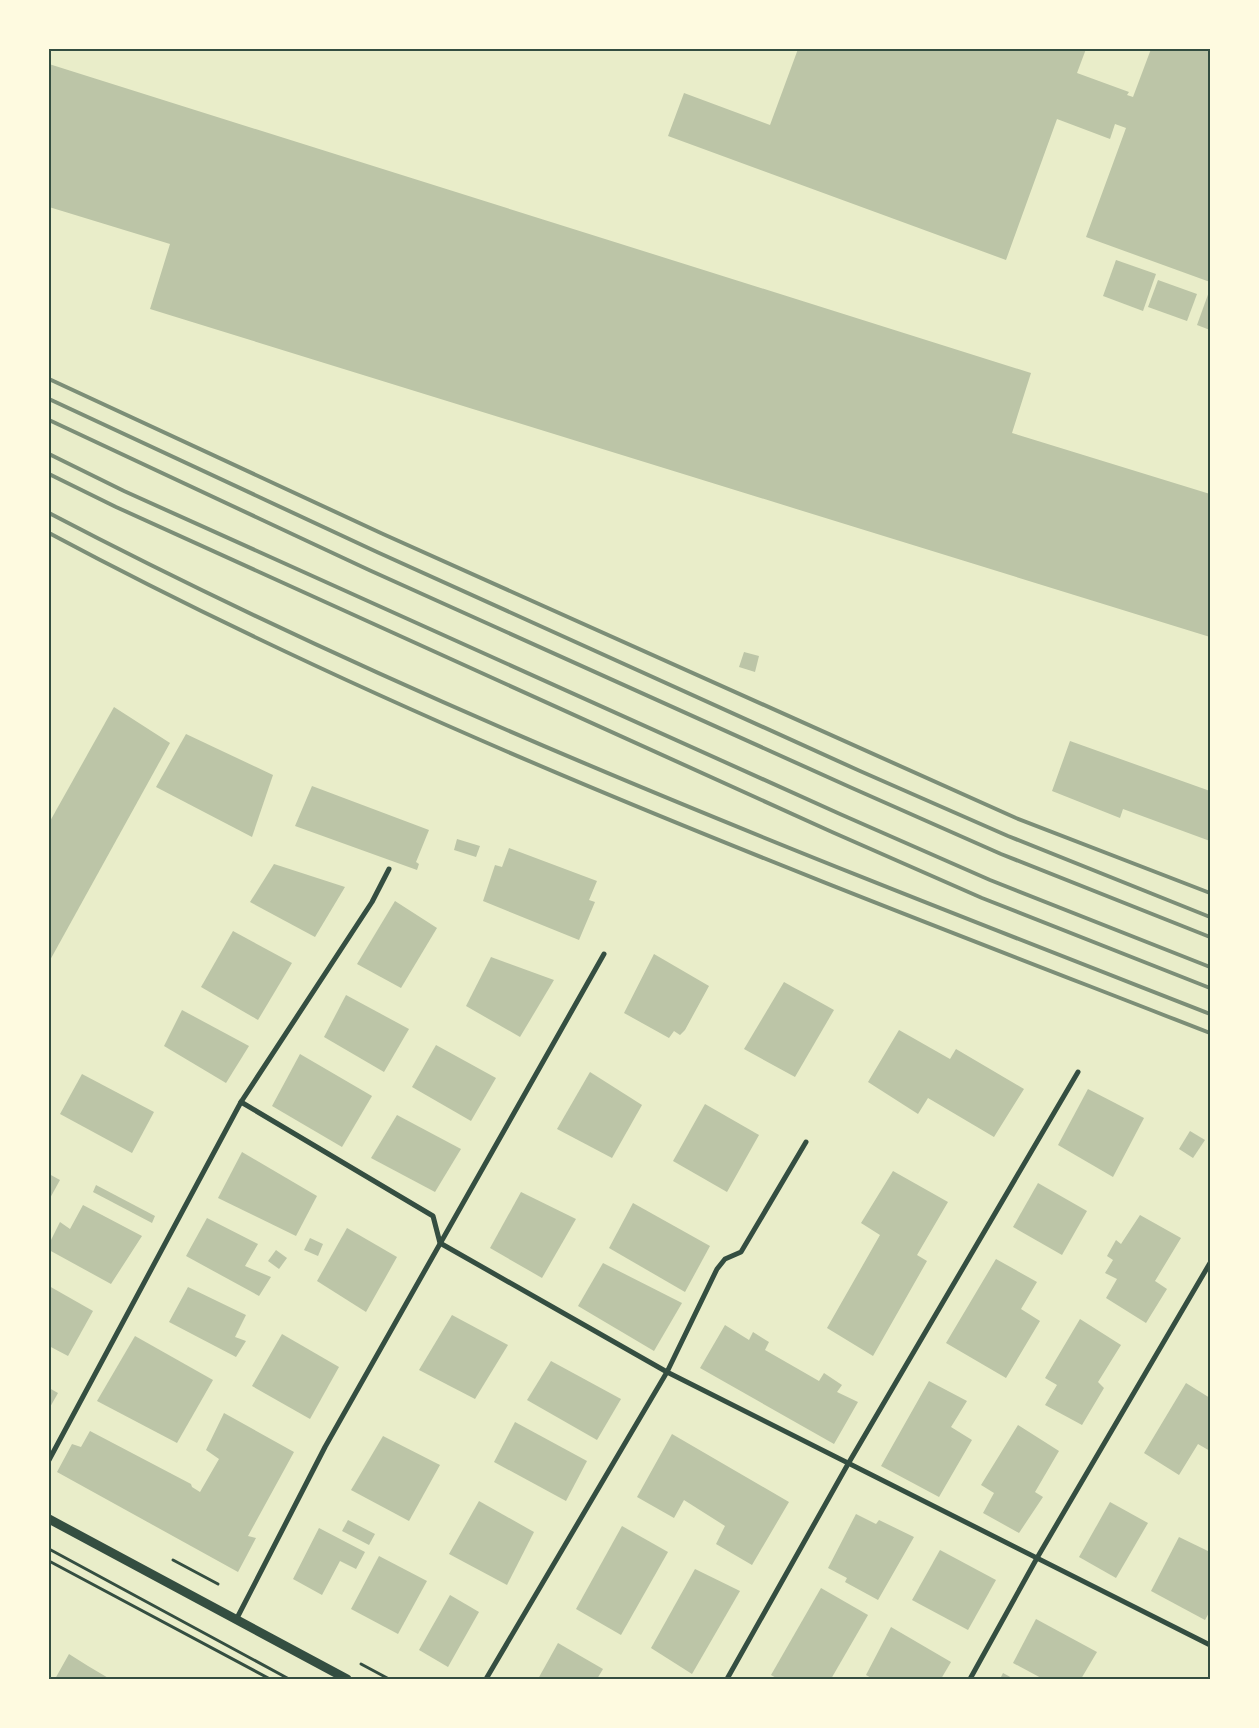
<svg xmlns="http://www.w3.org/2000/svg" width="1259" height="1728" viewBox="0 0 1259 1728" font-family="'Nunito Sans',sans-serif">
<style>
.building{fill:#bcc5a7}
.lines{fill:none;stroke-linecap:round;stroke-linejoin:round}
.path{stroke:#344e41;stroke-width:3}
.minor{stroke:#344e41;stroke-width:5}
.tertiary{stroke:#344e41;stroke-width:9}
.rail{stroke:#7c8e77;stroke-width:4}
.neatline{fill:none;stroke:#344e41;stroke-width:2}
</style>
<rect width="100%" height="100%" fill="#e9edc9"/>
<g class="building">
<polygon points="798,49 1086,49 1077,73 1129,92 1127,95 1133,97 1151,49 1210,49 1210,282 1086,237 1126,128 1115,124 1110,139 1057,119 1006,260 668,136 684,93 770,125"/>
<polygon points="49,64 1031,373 1012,433 1210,494 1210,637 150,309 170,244 49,207"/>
<polygon points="1116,260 1156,274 1143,311 1103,296"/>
<polygon points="1158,280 1197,294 1187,321 1148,307"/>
<polygon points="1210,289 1210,330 1197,325"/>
<polygon points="744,652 759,656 755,672 739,667"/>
<polygon points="114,707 170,743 49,962 49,823"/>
<polygon points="186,734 273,775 252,837 156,787"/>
<polygon points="1070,741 1210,791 1210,841 1123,809 1120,818 1052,791"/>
<polygon points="312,786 429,830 416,862 419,864 417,870 295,826"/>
<polygon points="457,839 480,846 476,857 454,850"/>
<polygon points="509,848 597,881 589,900 595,902 579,940 483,901 495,865 502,867"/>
<polygon points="274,864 345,887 315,937 250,902"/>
<polygon points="395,901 437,928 401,988 357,964"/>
<polygon points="233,931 292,963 258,1020 201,987"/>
<polygon points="654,954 709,986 685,1030 680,1035 674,1031 669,1038 624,1013"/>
<polygon points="491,957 554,980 520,1037 466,1006"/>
<polygon points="784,982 834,1010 795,1077 744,1049"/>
<polygon points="346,995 409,1029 384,1072 324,1037"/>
<polygon points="182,1010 249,1046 226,1083 164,1046"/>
<polygon points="899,1030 950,1059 956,1049 1024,1089 994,1137 928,1098 918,1114 868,1082"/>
<polygon points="436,1045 496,1078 471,1121 412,1087"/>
<polygon points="300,1054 372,1096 342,1147 272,1106"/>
<polygon points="590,1072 642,1105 612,1158 557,1129"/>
<polygon points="82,1074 154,1112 132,1153 60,1114"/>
<polygon points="1088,1089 1144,1118 1113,1177 1058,1145"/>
<polygon points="705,1104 759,1135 727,1192 673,1161"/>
<polygon points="397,1115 461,1149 435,1192 371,1158"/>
<polygon points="1190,1131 1205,1140 1193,1158 1179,1149"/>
<polygon points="242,1152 317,1196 296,1236 218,1198"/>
<polygon points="893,1171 948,1202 917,1255 927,1261 873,1356 827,1328 880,1235 861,1223"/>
<polygon points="49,1174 60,1180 49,1200"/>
<polygon points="1038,1183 1087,1211 1062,1255 1013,1227"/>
<polygon points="96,1185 155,1216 152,1223 93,1192"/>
<polygon points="521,1192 576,1219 542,1278 490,1248"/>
<polygon points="633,1203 710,1246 685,1292 609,1248"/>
<polygon points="83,1205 142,1236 111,1284 49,1250 49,1244 60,1222 70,1229"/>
<polygon points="1140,1215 1181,1238 1155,1281 1167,1289 1146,1323 1106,1298 1117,1279 1105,1273 1113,1260 1107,1256 1116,1240 1121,1244"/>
<polygon points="207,1218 258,1244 245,1266 271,1277 259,1296 186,1256"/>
<polygon points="347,1228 397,1257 366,1312 317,1281"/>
<polygon points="310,1238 323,1244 318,1256 304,1250"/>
<polygon points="276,1250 287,1258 279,1269 268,1261"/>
<polygon points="996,1259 1037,1282 1021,1309 1040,1321 1006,1378 946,1343"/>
<polygon points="603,1263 682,1303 654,1351 578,1306"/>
<polygon points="49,1286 93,1311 68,1356 49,1346"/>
<polygon points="188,1287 246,1315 235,1337 246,1341 236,1357 169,1322"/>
<polygon points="452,1315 508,1345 475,1399 419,1370"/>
<polygon points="1080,1319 1121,1345 1098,1382 1104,1388 1082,1425 1045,1405 1057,1385 1045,1378"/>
<polygon points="725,1325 749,1340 753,1332 769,1342 765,1350 819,1381 824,1373 842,1385 837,1392 858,1402 834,1444 700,1368"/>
<polygon points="282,1334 339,1367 310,1419 252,1386"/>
<polygon points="135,1336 213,1380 177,1443 97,1401"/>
<polygon points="551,1361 621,1399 597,1440 527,1400"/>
<polygon points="929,1381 967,1401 951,1427 972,1440 939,1497 881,1466"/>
<polygon points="1186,1383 1210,1398 1210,1451 1198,1444 1179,1475 1144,1453"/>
<polygon points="49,1388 58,1393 49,1409"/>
<polygon points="224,1413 294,1452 248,1536 256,1538 238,1572 57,1472 72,1444 81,1447 90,1431 191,1484 192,1487 200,1492 219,1459 206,1450"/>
<polygon points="515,1422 587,1461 566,1501 494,1462"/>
<polygon points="1018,1425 1059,1451 1035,1492 1043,1497 1019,1533 983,1513 994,1493 981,1485"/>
<polygon points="672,1434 789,1502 752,1565 716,1544 725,1526 684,1500 674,1518 637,1497"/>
<polygon points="383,1436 440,1465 409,1521 351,1490"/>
<polygon points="479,1501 534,1532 507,1585 449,1554"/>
<polygon points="1110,1502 1148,1523 1116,1578 1079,1557"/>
<polygon points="856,1514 876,1524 879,1520 914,1537 878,1600 845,1582 847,1578 828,1568"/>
<polygon points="348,1520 375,1534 369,1545 342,1531"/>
<polygon points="622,1526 668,1552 621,1635 576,1609"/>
<polygon points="319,1528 365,1552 356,1569 340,1561 322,1595 293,1579"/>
<polygon points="1179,1537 1210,1552 1210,1611 1205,1620 1151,1591"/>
<polygon points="940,1550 996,1580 968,1630 912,1600"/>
<polygon points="379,1556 427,1581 398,1634 351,1609"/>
<polygon points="695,1569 740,1591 692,1674 651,1648"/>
<polygon points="821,1588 868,1615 831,1679 778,1679 771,1675"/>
<polygon points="450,1595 479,1612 448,1667 419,1650"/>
<polygon points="1036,1619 1097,1652 1081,1679 1043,1679 1013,1663"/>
<polygon points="891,1627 951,1662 941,1679 873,1679 866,1675"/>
<polygon points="558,1643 603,1669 597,1679 538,1679"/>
<polygon points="69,1654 88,1666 110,1679 55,1679"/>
<polygon points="1003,1673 1014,1679 1000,1679"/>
</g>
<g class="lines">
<g class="path">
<polyline points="49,1549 289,1679"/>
<polyline points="173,1560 218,1584"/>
<polyline points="49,1561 270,1679"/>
<polyline points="361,1664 389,1679"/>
</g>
<g class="minor">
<polyline points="241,1102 433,1216 440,1243 667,1372 1210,1645"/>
<polyline points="49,1460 241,1102 372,902 389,869"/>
<polyline points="236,1620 325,1447 604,954"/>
<polyline points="486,1679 667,1372 717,1269 725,1259 741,1252 806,1142"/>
<polyline points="727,1679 848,1464 1078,1072"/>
<polyline points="970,1679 1037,1558 1210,1263"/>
</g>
<polyline class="tertiary" points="49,1519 347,1679"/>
<g class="rail">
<polyline points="49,379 383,534 1016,818 1210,893"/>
<polyline points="49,399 377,552 860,771 1008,836 1210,917"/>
<polyline points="49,420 369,570 852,788 1001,854 1210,937"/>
<polyline points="49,454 124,491 840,814 990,880 1210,967"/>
<polyline points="49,474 116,507 832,832 982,898 1210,988"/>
<path d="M49 513C423 709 817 860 1210 1014"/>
<path d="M49 533C421 732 818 880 1210 1033"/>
</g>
</g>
<rect width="1259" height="1728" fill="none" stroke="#fefae0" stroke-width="100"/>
<rect x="50" y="50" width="1159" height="1628" class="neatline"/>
</svg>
